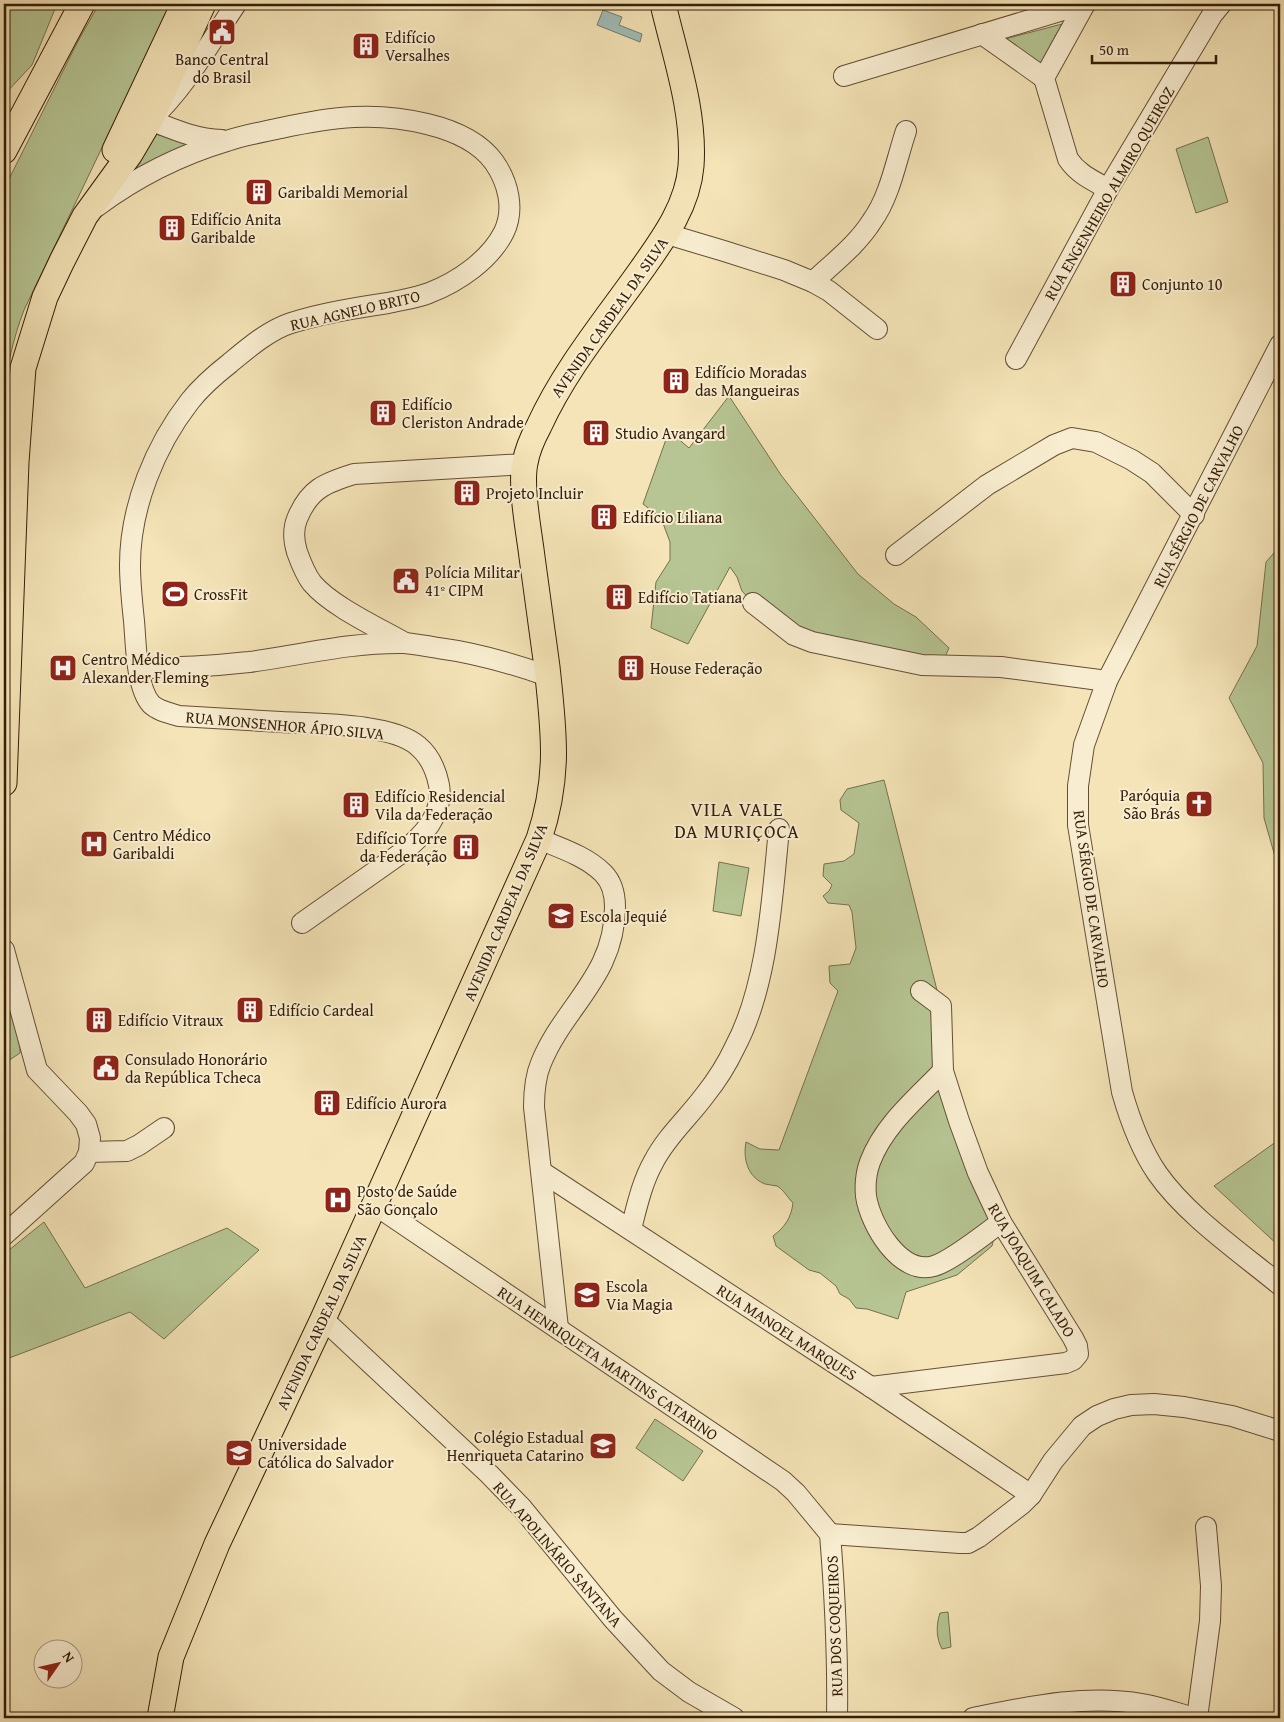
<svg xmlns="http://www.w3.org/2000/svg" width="1284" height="1722" viewBox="0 0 1284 1722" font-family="'Gentium Book Plus',serif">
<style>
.green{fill:#b6c593;stroke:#75714e}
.water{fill:#9fbcb7;stroke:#747c71}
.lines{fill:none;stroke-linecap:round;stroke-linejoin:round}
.minor-casing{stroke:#644f34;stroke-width:22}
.major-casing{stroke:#341d08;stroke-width:27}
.minor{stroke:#f8edd0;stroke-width:20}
.major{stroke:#f4e4b7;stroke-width:25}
.labels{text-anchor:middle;stroke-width:4;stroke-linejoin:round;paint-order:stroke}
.poi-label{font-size:16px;fill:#341d08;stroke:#f8edd0;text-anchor:start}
.street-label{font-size:16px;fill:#341d08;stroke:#f8edd0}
.quarter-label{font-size:19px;letter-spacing:1px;fill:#341d08;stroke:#f8edd0}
</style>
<rect width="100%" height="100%" fill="#f4e4b7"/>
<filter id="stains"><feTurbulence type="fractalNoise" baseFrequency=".004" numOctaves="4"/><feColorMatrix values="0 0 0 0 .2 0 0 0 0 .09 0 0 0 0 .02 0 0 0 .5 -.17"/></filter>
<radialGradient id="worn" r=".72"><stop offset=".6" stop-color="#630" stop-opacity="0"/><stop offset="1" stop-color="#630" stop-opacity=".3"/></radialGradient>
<g class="green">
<polygon points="4,4 57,4 32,65 4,95"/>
<path d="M99 4H171L24 310C13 339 7 366 4 397V189L77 43Z"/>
<polygon points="1062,24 1040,64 1005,39"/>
<polygon points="155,134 199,146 131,172"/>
<polygon points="1208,137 1228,202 1196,213 1176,149"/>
<polygon points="729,396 781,475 858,574 894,604 916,617 949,648 941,666 794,635 753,603 742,591 737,577 730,567 688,644 651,628 656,582 670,560 670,542 661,518 643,504 669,431 689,448"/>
<polygon points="1280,546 1280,874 1264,818 1263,763 1229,698 1257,646 1266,562"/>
<path d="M884 780 941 1006 943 1063 997 1225 992 1246 957 1275 906 1292 898 1319 867 1309 856 1308 849 1299 840 1294 836 1286 820 1273 809 1270 776 1246 773 1236C785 1227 791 1218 793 1203 788 1198 783 1189 777 1186 773 1185 769 1185 765 1184 747 1177 743 1158 746 1142L760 1149 779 1150 838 991 830 983 829 966 850 964 856 948 852 912 849 905 828 903 823 896 829 891 832 885 823 876 824 864 844 861 854 854 859 823 841 810 840 800 847 789Z"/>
<polygon points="719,862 749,868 741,916 713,911"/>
<polygon points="6,992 20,1041 20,1053 11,1059 4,1061 4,1007"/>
<polygon points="1280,1139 1280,1247 1214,1186"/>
<polygon points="44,1222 85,1288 227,1228 259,1250 164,1339 130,1312 4,1360 4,1254"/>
<polygon points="655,1419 703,1451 683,1481 636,1448"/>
<path d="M948 1612 951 1647 942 1649C936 1638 936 1625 940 1613Z"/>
</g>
<polygon class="water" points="603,10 622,17 619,25 642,34 640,42 597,25"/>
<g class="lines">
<defs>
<g id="minor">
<path d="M1085 4 1044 78 1068 159C1078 174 1092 180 1108 189"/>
<polyline points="982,34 1044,78"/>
<polyline points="844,76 1083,4"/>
<path d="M222 140C195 139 175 130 150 120 185 88 209 44 236 4"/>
<path d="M96 207C135 178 180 155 227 141 244 135 263 132 281 128 331 117 376 111 427 124 452 130 478 140 494 162 508 182 515 209 504 232 490 260 458 282 429 293 417 298 401 300 388 303 355 308 323 313 291 323 269 330 248 348 230 363 216 374 201 387 190 401 155 446 130 507 130 565 130 584 132 602 134 621 136 643 136 687 151 704 158 711 170 713 179 716 213 718 247 720 281 722 316 724 392 723 418 746 430 756 436 770 439 785 444 815 422 837 400 854L302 923"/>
<polyline points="667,234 724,251 784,270 813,282 829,291 877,329"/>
<path d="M813 282C833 263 857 245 872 221 890 196 896 161 906 131"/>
<path d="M1280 345 1107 681 1084 745 1078 786V825L1122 1092C1130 1120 1140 1148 1157 1173 1186 1215 1240 1252 1280 1285"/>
<polyline points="1016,359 1108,189 1212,15 1221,4"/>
<polyline points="896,555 987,485 1054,445 1072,438 1096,442 1132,460 1152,473 1194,515"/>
<polyline points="753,603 794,635 812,642 922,665 1001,667 1107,681"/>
<path d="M405 643C379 628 331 606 312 583 305 574 301 563 297 552 294 542 293 529 297 519 309 489 325 483 354 474L525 464"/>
<path d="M139 668C176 668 213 666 249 662 301 655 352 642 404 643 415 644 427 646 438 648 476 653 511 663 548 676"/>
<path d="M539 839C560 848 586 856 603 873 612 882 615 895 615 907 615 976 564 1006 541 1063 535 1077 534 1092 534 1107L558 1328"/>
<polyline points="4,950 37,1070 78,1113 86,1124 90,1138 89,1152 84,1163 4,1235"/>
<path d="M943 1071C916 1099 884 1125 870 1162 866 1173 865 1186 866 1196 870 1224 900 1276 934 1266 951 1261 985 1234 1001 1222"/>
<polyline points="89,1152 127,1151 139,1145 164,1128"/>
<polyline points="542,1172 871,1387 1031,1495"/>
<polyline points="375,1205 783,1481 796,1493 830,1534"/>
<path d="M631 1229C637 1206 642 1182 654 1161 667 1136 688 1118 705 1095 717 1080 727 1064 735 1047 768 985 772 898 779 829"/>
<polyline points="323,1319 489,1474 522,1508 613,1619 661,1671 689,1692 734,1718"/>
<polyline points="871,1387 1066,1363 1073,1360 1078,1354 1077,1346 1073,1338 1001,1222 978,1173 959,1121 943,1071 941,1006 921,991"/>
<polyline points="830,1534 960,1543 968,1543 979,1537 1022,1504 1031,1495 1053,1461 1082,1426 1097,1416 1114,1409 1131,1405 1154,1404 1184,1407 1232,1416 1280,1431"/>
<path d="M830 1534C835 1596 838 1656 837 1718"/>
<path d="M973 1718C1028 1707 1085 1694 1142 1704 1160 1707 1177 1713 1194 1718"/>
<polyline points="1197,1718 1210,1621 1211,1586 1206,1527"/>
</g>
<g id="major">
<polyline points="115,150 184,4"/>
<polyline points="4,151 82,4"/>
<polyline points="4,783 16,462 23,368 45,297 62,261 85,216 130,154 150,120 203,4"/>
<path d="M160 1718 171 1657 217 1544 323 1319 539 839C560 776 554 732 547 667 542 630 537 594 532 557 529 532 520 486 525 463 527 451 533 437 539 426 565 369 606 320 642 269 664 238 688 205 691 166 695 112 675 56 663 4"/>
</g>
</defs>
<use href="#minor" class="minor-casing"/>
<use href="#major" class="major-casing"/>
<use href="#minor" class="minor"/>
<use href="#major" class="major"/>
</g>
<defs>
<symbol id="civic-square" viewBox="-11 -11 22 22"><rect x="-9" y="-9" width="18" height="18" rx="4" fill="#8f2418" stroke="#f8edd0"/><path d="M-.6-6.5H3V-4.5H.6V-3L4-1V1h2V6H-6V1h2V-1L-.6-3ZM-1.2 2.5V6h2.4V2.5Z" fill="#fff"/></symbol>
<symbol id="building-square" viewBox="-11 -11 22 22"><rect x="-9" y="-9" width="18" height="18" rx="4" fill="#8f2418" stroke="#f8edd0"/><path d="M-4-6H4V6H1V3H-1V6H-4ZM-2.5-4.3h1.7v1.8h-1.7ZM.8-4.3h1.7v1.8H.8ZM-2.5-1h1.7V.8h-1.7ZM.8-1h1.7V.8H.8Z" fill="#fff"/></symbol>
<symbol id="stadium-square" viewBox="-11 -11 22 22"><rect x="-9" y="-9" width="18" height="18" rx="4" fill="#8f2418" stroke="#f8edd0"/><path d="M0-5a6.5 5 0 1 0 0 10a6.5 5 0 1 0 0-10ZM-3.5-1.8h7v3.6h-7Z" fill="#fff"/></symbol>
<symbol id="hospital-square" viewBox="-11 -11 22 22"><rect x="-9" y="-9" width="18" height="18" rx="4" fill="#8f2418" stroke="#f8edd0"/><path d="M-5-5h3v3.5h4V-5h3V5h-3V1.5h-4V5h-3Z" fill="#fff"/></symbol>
<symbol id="church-square" viewBox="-11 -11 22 22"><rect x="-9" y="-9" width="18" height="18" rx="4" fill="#8f2418" stroke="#f8edd0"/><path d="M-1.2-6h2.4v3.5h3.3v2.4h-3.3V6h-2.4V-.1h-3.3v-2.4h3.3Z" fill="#fff"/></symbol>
<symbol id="school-square" viewBox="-11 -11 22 22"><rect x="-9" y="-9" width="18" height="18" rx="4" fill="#8f2418" stroke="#f8edd0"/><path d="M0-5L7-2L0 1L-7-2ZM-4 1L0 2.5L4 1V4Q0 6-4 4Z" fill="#fff"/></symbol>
<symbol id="university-square" viewBox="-11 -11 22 22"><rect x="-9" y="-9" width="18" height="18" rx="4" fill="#8f2418" stroke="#f8edd0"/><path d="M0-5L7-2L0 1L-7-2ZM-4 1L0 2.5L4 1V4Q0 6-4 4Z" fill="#fff"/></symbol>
</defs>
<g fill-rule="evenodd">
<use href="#civic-square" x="206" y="16" width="32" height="32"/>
<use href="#building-square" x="350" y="30" width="32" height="32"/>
<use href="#building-square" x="243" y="176" width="32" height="32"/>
<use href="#building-square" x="156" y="212" width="32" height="32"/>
<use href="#building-square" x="1107" y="268" width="32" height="32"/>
<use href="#building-square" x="660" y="365" width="32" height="32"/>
<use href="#building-square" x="367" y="397" width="32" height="32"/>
<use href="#building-square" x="580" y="417" width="32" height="32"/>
<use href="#building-square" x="451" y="477" width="32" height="32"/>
<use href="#building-square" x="588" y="501" width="32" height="32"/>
<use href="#civic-square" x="390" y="565" width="32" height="32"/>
<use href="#stadium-square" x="159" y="578" width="32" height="32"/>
<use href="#building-square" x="603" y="581" width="32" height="32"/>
<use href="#hospital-square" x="47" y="652" width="32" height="32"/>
<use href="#building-square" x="615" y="652" width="32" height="32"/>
<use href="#church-square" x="1183" y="788" width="32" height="32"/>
<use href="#building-square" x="340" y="789" width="32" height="32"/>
<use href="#hospital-square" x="78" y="828" width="32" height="32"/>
<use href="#building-square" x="450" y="831" width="32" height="32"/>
<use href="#school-square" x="545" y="900" width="32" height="32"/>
<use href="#building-square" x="234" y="994" width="32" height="32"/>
<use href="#building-square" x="83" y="1004" width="32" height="32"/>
<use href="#civic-square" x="90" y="1052" width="32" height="32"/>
<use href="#building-square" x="311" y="1087" width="32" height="32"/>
<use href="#hospital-square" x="322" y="1184" width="32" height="32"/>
<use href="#school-square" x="571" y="1279" width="32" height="32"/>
<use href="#school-square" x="587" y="1430" width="32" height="32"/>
<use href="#university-square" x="223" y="1437" width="32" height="32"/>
</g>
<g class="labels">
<g class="poi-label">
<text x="385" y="43">Edifício<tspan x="385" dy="18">Versalhes</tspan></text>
<text x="222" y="65" text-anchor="middle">Banco Central<tspan x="222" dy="18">do Brasil</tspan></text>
<text x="278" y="198">Garibaldi Memorial</text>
<text x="191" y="225">Edifício Anita<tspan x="191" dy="18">Garibalde</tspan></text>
<text x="1142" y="290">Conjunto 10</text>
<text x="695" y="378">Edifício Moradas<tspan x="695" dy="18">das Mangueiras</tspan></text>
<text x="402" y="410">Edifício<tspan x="402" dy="18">Cleriston Andrade</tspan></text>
<text x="615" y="439">Studio Avangard</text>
<text x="486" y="499">Projeto Incluir</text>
<text x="623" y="523">Edifício Liliana</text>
<text x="425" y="578">Polícia Militar<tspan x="425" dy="18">41º CIPM</tspan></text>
<text x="194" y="600">CrossFit</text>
<text x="638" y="603">Edifício Tatiana</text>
<text x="82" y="665">Centro Médico<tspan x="82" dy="18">Alexander Fleming</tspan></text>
<text x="650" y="674">House Federação</text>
<text x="1180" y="801" text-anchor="end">Paróquia<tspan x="1180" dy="18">São Brás</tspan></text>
<text x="375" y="802">Edifício Residencial<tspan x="375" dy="18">Vila da Federação</tspan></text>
<text x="113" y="841">Centro Médico<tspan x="113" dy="18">Garibaldi</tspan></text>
<text x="447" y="844" text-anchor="end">Edifício Torre<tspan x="447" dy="18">da Federação</tspan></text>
<text x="580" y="922">Escola Jequié</text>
<text x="269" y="1016">Edifício Cardeal</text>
<text x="118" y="1026">Edifício Vitraux</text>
<text x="125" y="1065">Consulado Honorário<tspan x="125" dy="18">da República Tcheca</tspan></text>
<text x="346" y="1109">Edifício Aurora</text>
<text x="357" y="1197">Posto de Saúde<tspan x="357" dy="18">São Gonçalo</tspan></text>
<text x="606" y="1292">Escola<tspan x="606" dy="18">Via Magia</tspan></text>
<text x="584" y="1443" text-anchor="end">Colégio Estadual<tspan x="584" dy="18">Henriqueta Catarino</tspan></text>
<text x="258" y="1450">Universidade<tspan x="258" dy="18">Católica do Salvador</tspan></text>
</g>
<g class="street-label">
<text transform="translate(1109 193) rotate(-60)" y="6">RUA ENGENHEIRO ALMIRO QUEIROZ</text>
<text transform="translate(355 310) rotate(-13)" y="6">RUA AGNELO BRITO</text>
<text transform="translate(609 317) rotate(-55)" y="6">AVENIDA CARDEAL DA SILVA</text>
<text transform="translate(1198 506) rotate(-63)" y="6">RUA SÉRGIO DE CARVALHO</text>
<text transform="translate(285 725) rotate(5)" y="6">RUA MONSENHOR ÁPIO SILVA</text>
<text transform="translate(1092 899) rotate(82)" y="6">RUA SÉRGIO DE CARVALHO</text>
<text transform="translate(505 912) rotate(-67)" y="6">AVENIDA CARDEAL DA SILVA</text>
<text transform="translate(1032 1270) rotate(59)" y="6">RUA JOAQUIM CALADO</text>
<text transform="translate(321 1322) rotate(-65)" y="6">AVENIDA CARDEAL DA SILVA</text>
<text transform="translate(787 1332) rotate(33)" y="6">RUA MANOEL MARQUES</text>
<text transform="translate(608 1363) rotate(34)" y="6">RUA HENRIQUETA MARTINS CATARINO</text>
<text transform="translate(558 1554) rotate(49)" y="6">RUA APOLINÁRIO SANTANA</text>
<text transform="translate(834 1626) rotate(-92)" y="6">RUA DOS COQUEIROS</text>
</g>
<g class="quarter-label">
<text x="737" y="816">VILA VALE<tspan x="737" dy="22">DA MURIÇOCA</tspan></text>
</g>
</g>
<rect width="1284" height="1722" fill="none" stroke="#f4e4b7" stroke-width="20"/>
<rect x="5" y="5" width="1274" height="1712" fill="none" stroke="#341d08" stroke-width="2.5"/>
<rect x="10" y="10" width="1264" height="1702" fill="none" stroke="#341d08"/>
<g transform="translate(58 1664) rotate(56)"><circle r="24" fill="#f8edd0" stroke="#aa9a80"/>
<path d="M0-4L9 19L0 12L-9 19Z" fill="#8f2418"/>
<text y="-8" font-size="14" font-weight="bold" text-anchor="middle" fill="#341d08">N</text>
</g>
<path d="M1092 55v8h124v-8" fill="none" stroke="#341d08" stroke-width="2.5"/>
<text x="1099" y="55" font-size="15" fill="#341d08" stroke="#f8edd0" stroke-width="4" paint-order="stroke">50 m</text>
<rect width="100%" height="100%" filter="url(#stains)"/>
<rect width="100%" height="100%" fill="url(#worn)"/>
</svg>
